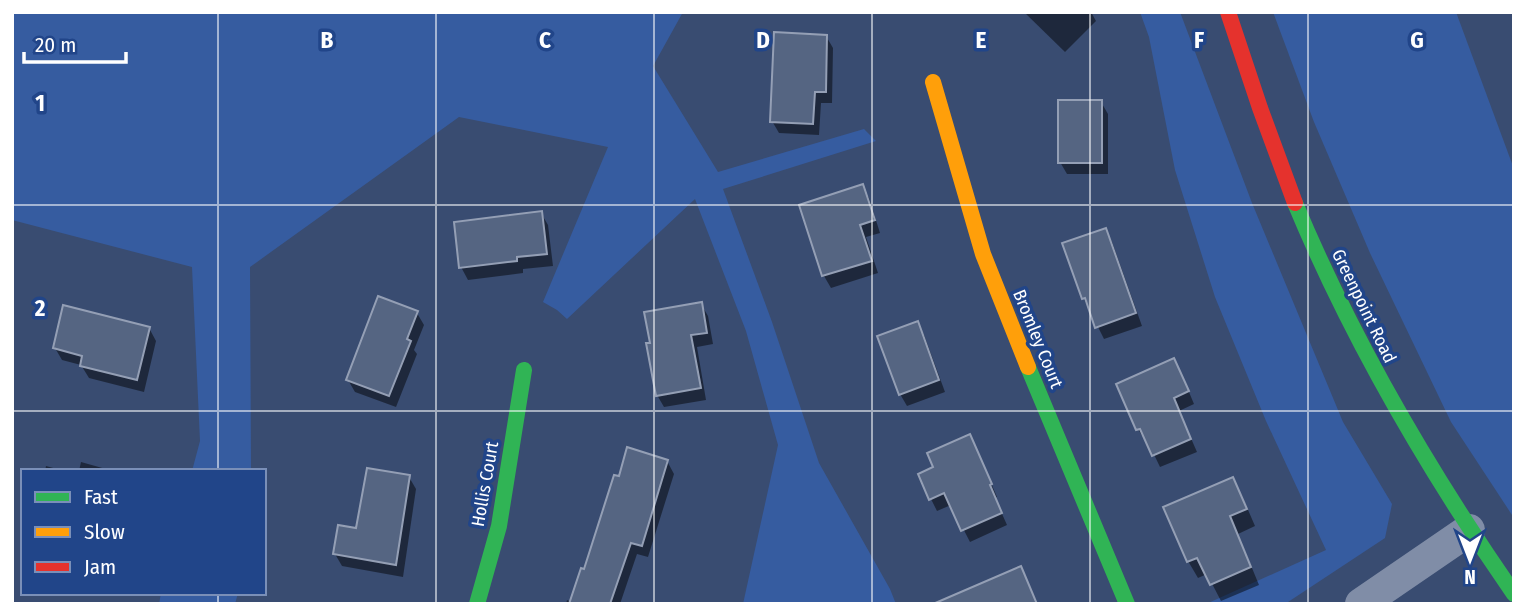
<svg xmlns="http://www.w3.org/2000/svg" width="1526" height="616" viewBox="0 0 1526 616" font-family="'Fira Sans Condensed',sans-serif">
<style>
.green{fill:#365ca0}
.shadow{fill:#0007}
.building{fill:#556582;stroke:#949fb5;stroke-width:2}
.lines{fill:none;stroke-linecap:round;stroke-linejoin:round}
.street{stroke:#808da7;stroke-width:32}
.fast{stroke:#30b455;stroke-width:16}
.slow{stroke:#ff9f0a;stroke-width:16}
.jam{stroke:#e5322d;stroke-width:16}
.grid{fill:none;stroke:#fff;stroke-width:2;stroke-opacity:0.55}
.labels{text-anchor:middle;stroke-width:7;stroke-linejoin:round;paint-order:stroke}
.street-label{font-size:18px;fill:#fff;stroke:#214589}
.grid-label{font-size:23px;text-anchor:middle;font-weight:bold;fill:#fff;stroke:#214589;stroke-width:7;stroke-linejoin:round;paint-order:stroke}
</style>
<rect width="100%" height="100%" fill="#394c71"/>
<g class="green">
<polygon points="12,12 683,12 653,66 718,172 864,129 876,141 723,189 772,322 819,463 890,589 896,604 743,604 778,445 746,331 695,199 567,319 557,310 543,302 608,147 459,117 250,267 251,471 192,471 200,441 192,267 12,220"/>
<polygon points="1140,12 1180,12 1252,203 1343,422 1392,504 1385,538 1285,604 1206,604 1326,550 1266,421 1215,297 1175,170 1149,37"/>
<polygon points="1273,12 1456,12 1514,169 1514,518 1451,422 1370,253 1314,122"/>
<polygon points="161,593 238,593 235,604 159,604"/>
</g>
<g class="shadow">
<polygon points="1024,12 1091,12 1096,21 1065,52"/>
<polygon points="826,36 833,48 832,103 821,103 819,135 779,133 772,121"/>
<polygon points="1101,102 1108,114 1108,174 1067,174 1060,162"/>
<polygon points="862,186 869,198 880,233 866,237 878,273 831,288 824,276 801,206"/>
<polygon points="541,213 548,225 553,266 523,269 523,273 468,280 461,267"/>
<polygon points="1105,230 1112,242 1142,326 1104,339 1084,299 1064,244"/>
<polygon points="701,304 708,316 713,344 697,347 706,400 664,407 657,395"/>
<polygon points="417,313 424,325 414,350 417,354 396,407 355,392 348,380"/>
<polygon points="917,323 924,335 945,392 907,406 900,394"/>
<polygon points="149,328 156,341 144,392 89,378 81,365 62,360 55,348"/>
<polygon points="1181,373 1194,404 1179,411 1197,452 1160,467 1147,440 1145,441 1138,429"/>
<polygon points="976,448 997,497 995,498 1007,525 970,542 951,505 937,511 931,499"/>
<polygon points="667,461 674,474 648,557 637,554 620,604 566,604 567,600 571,602 586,571"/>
<polygon points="81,462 113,471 79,471"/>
<polygon points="46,466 64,471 45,471"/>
<polygon points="409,477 416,489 403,577 342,566 335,554"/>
<polygon points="1232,479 1242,496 1255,526 1238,534 1259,585 1221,601 1207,574 1198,578 1188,561"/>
<polygon points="1021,568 1038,604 961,604"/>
</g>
<g class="building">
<polygon points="774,32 827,35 826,92 815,92 813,124 770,122"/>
<rect x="1058" y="100" width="44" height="63"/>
<polygon points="863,184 875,220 860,225 872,261 822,276 799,205"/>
<polygon points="542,211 547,254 517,257 517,261 459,268 454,222"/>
<polygon points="1106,228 1136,313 1095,328 1085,298 1082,299 1062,243"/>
<polygon points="378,296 418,311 407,339 411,341 389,396 346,380"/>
<polygon points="702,302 707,333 691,335 701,388 656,396 646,343 650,343 644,312"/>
<polygon points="63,305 150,327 137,380 80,366 82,356 53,348"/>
<polygon points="918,321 939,380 899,395 877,336"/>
<polygon points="1174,358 1189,391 1174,398 1191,439 1152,456 1140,429 1136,430 1116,384"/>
<polygon points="970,434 992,484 990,485 1002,513 961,531 944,493 929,500 918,474 933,467 927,453"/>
<polygon points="627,447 668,460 642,546 631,543 610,604 569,604 581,568 584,569 614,475 619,476"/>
<polygon points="367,468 410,475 396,565 333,554 338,525 356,528"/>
<polygon points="1233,477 1247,509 1230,516 1251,567 1210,585 1197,558 1187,562 1163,507"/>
<polygon points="1021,566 1037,604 933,604"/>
</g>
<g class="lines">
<polyline class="street" points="1361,604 1469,530"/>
<g class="fast">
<path d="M1295 203C1353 342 1428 470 1514 594"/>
<polyline points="1028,367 1127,604"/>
<polyline points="477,604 499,526 524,370"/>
</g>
<polyline class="slow" points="933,82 983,254 1028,367"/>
<polyline class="jam" points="1228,12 1260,108 1295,203"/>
</g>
<path class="grid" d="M218 12V471M436 12V604M654 12V604M872 12V604M1090 12V604M1308 12V604M12 205H1514M12 411H1514M218 593V604"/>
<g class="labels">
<g class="street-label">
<text transform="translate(1364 306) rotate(64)" y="6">Greenpoint Road</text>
<text transform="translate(1038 339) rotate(68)" y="6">Bromley Court</text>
<text transform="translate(485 484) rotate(-80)" y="6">Hollis Court</text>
</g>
</g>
<g class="grid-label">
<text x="327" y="48">B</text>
<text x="545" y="48">C</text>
<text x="763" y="48">D</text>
<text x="981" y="48">E</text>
<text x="1199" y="48">F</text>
<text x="1417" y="48">G</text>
<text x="40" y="111">1</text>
<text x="40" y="316">2</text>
</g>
<rect width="1526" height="616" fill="none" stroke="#ffffff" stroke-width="28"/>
<rect x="21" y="469" width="245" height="126" fill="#214589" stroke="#7a8fb8" stroke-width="2"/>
<rect x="35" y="492" width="35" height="10" fill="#30b455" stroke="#7a8fb8" stroke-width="2"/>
<text x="84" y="504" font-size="21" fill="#ffffff">Fast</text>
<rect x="35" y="527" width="35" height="10" fill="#ff9f0a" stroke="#7a8fb8" stroke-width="2"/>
<text x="84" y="539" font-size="21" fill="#ffffff">Slow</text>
<rect x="35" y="562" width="35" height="10" fill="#e5322d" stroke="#7a8fb8" stroke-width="2"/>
<text x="84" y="574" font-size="21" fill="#ffffff">Jam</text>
<g transform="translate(1470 560) rotate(180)" stroke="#214589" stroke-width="5" paint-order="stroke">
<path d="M0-5L12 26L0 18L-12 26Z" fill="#ffffff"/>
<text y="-10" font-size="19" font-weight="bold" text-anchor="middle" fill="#ffffff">N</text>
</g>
<path d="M24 52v10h102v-10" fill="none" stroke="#ffffff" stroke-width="3.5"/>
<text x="35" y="52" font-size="21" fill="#ffffff" stroke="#214589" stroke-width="5" paint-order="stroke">20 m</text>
</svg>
